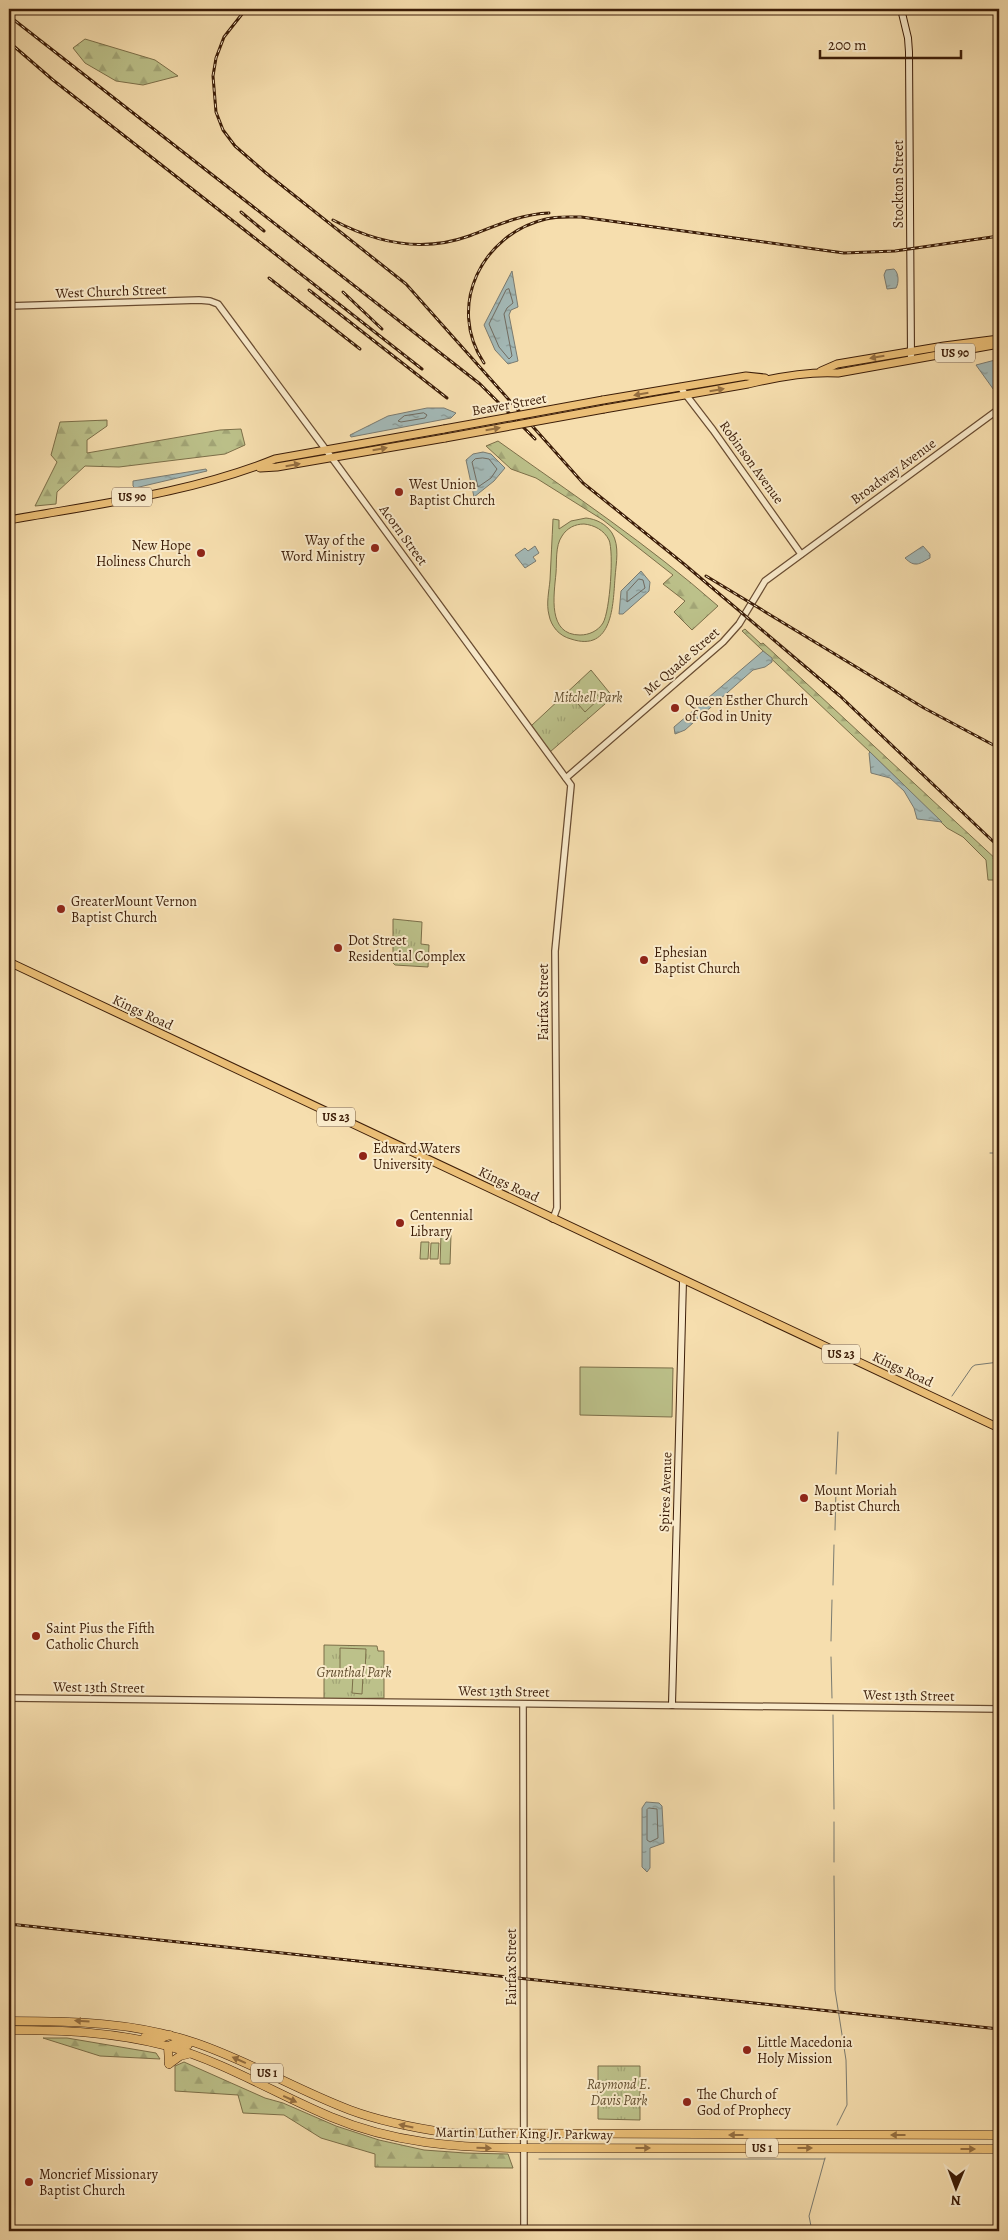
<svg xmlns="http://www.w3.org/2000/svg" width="1008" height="2240" viewBox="0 0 1008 2240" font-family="Alegreya,serif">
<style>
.grass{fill:url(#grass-tufts);stroke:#7c6f49}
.forest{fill:url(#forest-firs);stroke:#7c6f49}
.pitch{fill:#bcc18a;stroke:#7c6f49;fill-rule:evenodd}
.water{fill:url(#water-ripples);stroke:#7a7b71}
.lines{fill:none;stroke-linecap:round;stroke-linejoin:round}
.shore{stroke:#706b60;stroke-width:1}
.stream{stroke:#7a7b71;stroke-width:1}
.tertiary-casing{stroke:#6a4d32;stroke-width:8}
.secondary-casing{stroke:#3c1d08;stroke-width:8}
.primary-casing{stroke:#3c1d08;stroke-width:9}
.trunk-casing{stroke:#3c1d08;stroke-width:9}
.tertiary{stroke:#f9eaca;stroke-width:5.5}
.secondary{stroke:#f9eaca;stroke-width:6}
.primary{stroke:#ebbf77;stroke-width:7}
.trunk{stroke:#ebbf77;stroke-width:8}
.rail-casing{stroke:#3c1d08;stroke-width:3}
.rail{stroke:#f9eaca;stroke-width:1;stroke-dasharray:4;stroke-linecap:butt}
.primary-bridge-casing{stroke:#3c1d08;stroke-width:9;stroke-linecap:butt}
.primary-bridge{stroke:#ebbf77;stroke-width:7}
.oneway{fill:#946e40}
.poi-dot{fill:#8f2418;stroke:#f9eaca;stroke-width:2}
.labels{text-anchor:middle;stroke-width:4;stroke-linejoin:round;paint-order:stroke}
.shield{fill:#f9eaca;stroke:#755a42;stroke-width:1}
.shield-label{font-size:12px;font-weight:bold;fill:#3c1d08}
.street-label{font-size:14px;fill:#3c1d08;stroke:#f9eaca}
.poi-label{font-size:14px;fill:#3c1d08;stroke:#f9eaca;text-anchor:start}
.park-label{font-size:14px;font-style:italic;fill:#624e2f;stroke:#f9eaca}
</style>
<defs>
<pattern id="grass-tufts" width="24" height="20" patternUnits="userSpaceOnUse" patternTransform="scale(1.25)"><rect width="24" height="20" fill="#bcc18a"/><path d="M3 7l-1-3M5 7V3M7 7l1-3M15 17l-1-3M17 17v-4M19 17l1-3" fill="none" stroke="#a2a576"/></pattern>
<pattern id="forest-firs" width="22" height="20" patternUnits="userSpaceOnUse" patternTransform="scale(1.25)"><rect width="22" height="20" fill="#bcc18a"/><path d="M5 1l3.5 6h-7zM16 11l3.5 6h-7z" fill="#a2a576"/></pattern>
<pattern id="water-ripples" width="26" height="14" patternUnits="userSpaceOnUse" patternTransform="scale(1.25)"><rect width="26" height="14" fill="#a3b9b7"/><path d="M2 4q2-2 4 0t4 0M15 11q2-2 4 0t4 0" fill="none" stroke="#869693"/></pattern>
</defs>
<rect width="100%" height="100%" fill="#f6deae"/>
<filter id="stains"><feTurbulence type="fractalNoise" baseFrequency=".004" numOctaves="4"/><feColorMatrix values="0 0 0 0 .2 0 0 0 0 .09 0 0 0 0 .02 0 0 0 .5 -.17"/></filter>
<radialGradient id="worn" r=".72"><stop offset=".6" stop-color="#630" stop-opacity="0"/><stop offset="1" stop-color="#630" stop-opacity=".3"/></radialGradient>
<g class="grass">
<polygon points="591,670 613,697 550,752 531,726"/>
<polygon points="393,919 422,922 421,944 429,945 428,967 395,965 393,963"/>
<polygon points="324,1645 377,1646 378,1651 384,1651 384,1698 324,1699"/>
<polygon points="598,2066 640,2066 640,2120 598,2119"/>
</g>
<g class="forest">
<polygon points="85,39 155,60 178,76 143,85 116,81 85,63 73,48"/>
<polygon points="107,420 107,426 87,440 87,453 220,430 241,429 245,445 225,454 119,467 85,466 57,492 56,504 35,506 57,462 51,455 60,422"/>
<path d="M498 441C572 494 649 545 718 606L692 630 674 612 685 601 663 584 673 575 603 520 536 478 511 469 486 446Z"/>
<polygon points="745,629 761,644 763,643 999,862 999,880 988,880 986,860 963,837 947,828 870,752 742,631"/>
<polygon points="43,2038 67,2038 156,2053 160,2059 100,2056"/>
<polygon points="184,2062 265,2098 283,2103 336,2126 379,2140 424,2150 465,2153 508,2154 513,2168 375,2167 375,2154 321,2138 284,2115 243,2113 238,2095 175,2091 175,2066"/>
</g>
<g class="pitch">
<path d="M586 518C596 519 606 524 612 533 620 546 616 563 615 578 613 604 613 653 571 639 559 636 551 626 549 615 546 604 549 591 550 580 551 560 552 540 553 519L559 520V529L571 521ZM584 524C594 525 604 530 609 540 614 552 610 611 603 623 598 631 589 635 580 635 547 635 554 595 556 573 557 562 555 546 562 536 567 528 575 524 584 524Z"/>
<polygon points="593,690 600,698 585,712 578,704"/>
<polygon points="441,1235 451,1235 450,1264 440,1264"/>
<polygon points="421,1242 429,1242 428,1259 420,1259"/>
<polygon points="431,1243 439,1243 438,1259 430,1259"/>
<polygon points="580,1367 673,1368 672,1417 580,1415"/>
<polygon points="340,1648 366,1649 365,1674 340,1673"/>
<polygon points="353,1675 363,1675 362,1694 352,1693"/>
</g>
<g class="water">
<path d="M894 269C899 273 899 283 896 288L887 289 884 275 886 270Z"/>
<polygon points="512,271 518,307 511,310 509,315 518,361 508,364 495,350 484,325"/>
<polygon points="999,359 999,392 996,393 976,365"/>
<polygon points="427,408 444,408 456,413 451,418 351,437 350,435 388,416"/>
<polygon points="483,452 491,454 505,468 494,481 474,497 466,460 473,454"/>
<polygon points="206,469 207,471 135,488 133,486 133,481"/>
<polygon points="535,546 539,553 533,557 536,561 525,568 515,555 525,548 528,551"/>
<path d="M923 546 930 554V558C919 564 915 568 905 558Z"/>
<polygon points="641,571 650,582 649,591 623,614 619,614 621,591"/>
<polygon points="763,651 772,658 772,662 765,667 753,670 685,730 675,734 674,727"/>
<polygon points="870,752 942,822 917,819 914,808 904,791 890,778 871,773 869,753"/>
<polygon points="646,1802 659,1803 662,1806 664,1843 650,1848 650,1868 647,1872 642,1867 642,1808"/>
</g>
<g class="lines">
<g class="shore">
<polygon points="509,289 513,303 507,308 504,314 512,356 509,359 499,347 489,324 506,290"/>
<polygon points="424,413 427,415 425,418 401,422 398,421 404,416"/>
<polygon points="483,458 489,459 497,469 491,478 478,487 472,462 475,459"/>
<polygon points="639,579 643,580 645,588 627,602 627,592"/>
<polygon points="649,1808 657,1809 658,1838 650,1842 647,1840 647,1810"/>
</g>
<g class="stream">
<polyline points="990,1153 999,1153"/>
<polyline points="952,1396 972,1367 975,1365 999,1362"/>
<polyline points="836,1474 838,1432"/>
<polyline points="835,1530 836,1489"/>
<polyline points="833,1585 834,1545"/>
<polyline points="831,1641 832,1600"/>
<polyline points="831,1657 832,1698"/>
<polyline points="833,1715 834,1809"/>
<polyline points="834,1862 834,1822"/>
<polyline points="834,1876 835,1990 846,2060 847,2105 837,2125"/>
<polyline points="539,2159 825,2159"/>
<polyline points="812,2231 809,2216 825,2158"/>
</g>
<defs>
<g id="tertiary">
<polyline points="9,306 199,300 210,301 218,304 332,458 571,785 555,951 557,1208 553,1219"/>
<polyline points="680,387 713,430 801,554"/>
<polyline points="566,778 723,642 739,624 765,581 999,409"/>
<polyline points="9,1698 999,1709"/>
<polyline points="523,1704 524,2231"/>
</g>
<g id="secondary">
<polyline points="901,9 908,38 909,52 911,360"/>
<polyline points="672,1705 683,1280"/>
</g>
<g id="primary">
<polyline points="821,371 837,364 944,346 999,339"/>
<polyline points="603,400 746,376 765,378"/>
<path d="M604 409 748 384C777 377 808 371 838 373L999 344"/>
<polyline points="260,468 277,467 445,438"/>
<path d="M9 520C98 504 191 493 275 459L444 429"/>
<polyline points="9,962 999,1428"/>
</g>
<g id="trunk">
<path d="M9 2021C73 2021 135 2022 196 2043 249 2061 297 2090 350 2110 382 2122 415 2128 449 2133L999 2135"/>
<path d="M9 2030C62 2030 115 2032 167 2046 224 2062 276 2094 331 2117 393 2143 457 2148 524 2148L999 2149"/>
<polyline points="145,2037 161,2038 170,2035"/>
<path d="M169 2064 168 2047C174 2041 181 2044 188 2045"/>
<polyline points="169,2064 180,2056 188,2054"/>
</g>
</defs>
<use href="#tertiary" class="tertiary-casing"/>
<use href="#secondary" class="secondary-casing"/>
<use href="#primary" class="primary-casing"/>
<use href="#trunk" class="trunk-casing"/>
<use href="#tertiary" class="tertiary"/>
<use href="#secondary" class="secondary"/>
<use href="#primary" class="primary"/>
<use href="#trunk" class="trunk"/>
<defs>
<g id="rail">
<polyline points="246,9 224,37 216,58 213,76 216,112 223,130 235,146 266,173 406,284 583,483 684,564 840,696 999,847"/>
<polyline points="9,16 480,384 535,439"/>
<polyline points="9,42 53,80 422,369"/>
<polyline points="241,212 264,231"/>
<path d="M333 220C376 243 422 253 469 236 495 226 521 214 549 213"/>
<polyline points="269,278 360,349"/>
<polyline points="309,290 447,398"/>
<polyline points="343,292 382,329"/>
<path d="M484 363C446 306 482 234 546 219 557 216 569 217 581 217L844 253 895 251 999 236"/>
<polyline points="706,576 924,708 999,748"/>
<polyline points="9,1924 999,2029"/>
</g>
</defs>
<use href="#rail" class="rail-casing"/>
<use href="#rail" class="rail"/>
<defs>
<g id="primary-bridge">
<polyline points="444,429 603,400"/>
<polyline points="445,438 604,409"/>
</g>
</defs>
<use href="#primary-bridge" class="primary-bridge-casing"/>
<use href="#primary-bridge" class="primary-bridge"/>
</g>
<defs><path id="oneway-solid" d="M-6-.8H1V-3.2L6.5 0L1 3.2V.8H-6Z" transform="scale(1.25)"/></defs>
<g class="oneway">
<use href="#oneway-solid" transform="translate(877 357) rotate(170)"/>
<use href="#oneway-solid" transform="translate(717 390) rotate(-10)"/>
<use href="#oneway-solid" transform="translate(641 394) rotate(170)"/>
<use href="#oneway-solid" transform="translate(493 429) rotate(-10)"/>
<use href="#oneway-solid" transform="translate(380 449) rotate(-10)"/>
<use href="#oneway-solid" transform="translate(293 465) rotate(-10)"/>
<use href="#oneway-solid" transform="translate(82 2021) rotate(-177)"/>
<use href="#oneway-solid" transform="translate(239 2060) rotate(-156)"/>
<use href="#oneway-solid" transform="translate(290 2099) rotate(25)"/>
<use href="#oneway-solid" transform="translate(406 2126) rotate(-168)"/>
<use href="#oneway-solid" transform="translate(736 2135) rotate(-180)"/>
<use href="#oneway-solid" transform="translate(898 2135) rotate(-180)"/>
<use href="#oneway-solid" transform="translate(484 2148) rotate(1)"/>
<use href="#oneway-solid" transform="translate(643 2148)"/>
<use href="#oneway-solid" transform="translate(805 2148)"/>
<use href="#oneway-solid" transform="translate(968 2149)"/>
</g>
<g class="poi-dot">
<circle cx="399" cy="492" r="5"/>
<circle cx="375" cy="548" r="5"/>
<circle cx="201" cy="553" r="5"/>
<circle cx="675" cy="708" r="5"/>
<circle cx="61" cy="909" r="5"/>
<circle cx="338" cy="948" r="5"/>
<circle cx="644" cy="960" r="5"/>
<circle cx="363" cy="1156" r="5"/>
<circle cx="400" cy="1223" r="5"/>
<circle cx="804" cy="1498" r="5"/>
<circle cx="36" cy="1636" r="5"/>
<circle cx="747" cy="2050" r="5"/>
<circle cx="687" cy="2102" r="5"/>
<circle cx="29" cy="2182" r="5"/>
</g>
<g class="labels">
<g class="shield">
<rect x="935" y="343.5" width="40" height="19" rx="4"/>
<rect x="112" y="487.5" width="40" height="19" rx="4"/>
<rect x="317" y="1107.5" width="38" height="19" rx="4"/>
<rect x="822" y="1344.5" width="38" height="19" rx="4"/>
<rect x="251" y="2063.5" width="32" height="19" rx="4"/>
<rect x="746" y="2138.5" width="32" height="19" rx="4"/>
</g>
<g class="shield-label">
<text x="955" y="357">US 90</text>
<text x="132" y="501">US 90</text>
<text x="336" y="1121">US 23</text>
<text x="841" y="1358">US 23</text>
<text x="267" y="2077">US 1</text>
<text x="762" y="2152">US 1</text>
</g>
<g class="street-label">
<text transform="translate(898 184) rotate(-90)" y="5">Stockton Street</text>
<text transform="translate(111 291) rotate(-2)" y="5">West Church Street</text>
<text transform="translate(509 404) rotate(-10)" y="5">Beaver Street</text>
<text transform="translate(752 462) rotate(54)" y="5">Robinson Avenue</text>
<text transform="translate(893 471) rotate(-36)" y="5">Broadway Avenue</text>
<text transform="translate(404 535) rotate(54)" y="5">Acorn Street</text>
<text transform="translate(681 661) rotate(-41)" y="5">Mc Quade Street</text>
<text transform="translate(543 1002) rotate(-90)" y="5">Fairfax Street</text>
<text transform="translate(143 1012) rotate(25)" y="5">Kings Road</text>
<text transform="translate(509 1184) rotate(25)" y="5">Kings Road</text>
<text transform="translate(903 1369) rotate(25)" y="5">Kings Road</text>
<text transform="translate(665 1492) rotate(-88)" y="5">Spires Avenue</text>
<text transform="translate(99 1687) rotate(1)" y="5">West 13th Street</text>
<text transform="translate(504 1691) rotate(1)" y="5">West 13th Street</text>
<text transform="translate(909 1695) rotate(1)" y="5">West 13th Street</text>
<text transform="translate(511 1967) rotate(-90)" y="5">Fairfax Street</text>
<text transform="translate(524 2133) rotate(1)" y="5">Martin Luther King Jr. Parkway</text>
</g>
<g class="poi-label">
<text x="409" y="489">West Union<tspan x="409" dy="16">Baptist Church</tspan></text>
<text x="365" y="545" text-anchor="end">Way of the<tspan x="365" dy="16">Word Ministry</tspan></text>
<text x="191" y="550" text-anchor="end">New Hope<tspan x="191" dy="16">Holiness Church</tspan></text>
<text x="685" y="705">Queen Esther Church<tspan x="685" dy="16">of God in Unity</tspan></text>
<text x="71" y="906">GreaterMount Vernon<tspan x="71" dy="16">Baptist Church</tspan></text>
<text x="348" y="945">Dot Street<tspan x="348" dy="16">Residential Complex</tspan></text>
<text x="654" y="957">Ephesian<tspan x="654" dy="16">Baptist Church</tspan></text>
<text x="373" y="1153">Edward Waters<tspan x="373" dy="16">University</tspan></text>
<text x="410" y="1220">Centennial<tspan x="410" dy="16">Library</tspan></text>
<text x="814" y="1495">Mount Moriah<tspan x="814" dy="16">Baptist Church</tspan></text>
<text x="46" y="1633">Saint Pius the Fifth<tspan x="46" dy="16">Catholic Church</tspan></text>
<text x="757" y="2047">Little Macedonia<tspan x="757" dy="16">Holy Mission</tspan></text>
<text x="697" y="2099">The Church of<tspan x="697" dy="16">God of Prophecy</tspan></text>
<text x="39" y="2179">Moncrief Missionary<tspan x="39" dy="16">Baptist Church</tspan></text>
</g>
<g class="park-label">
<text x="588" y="702">Mitchell Park</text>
<text x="354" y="1677">Grunthal Park</text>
<text x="619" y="2089">Raymond E.<tspan x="619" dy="16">Davis Park</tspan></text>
</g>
</g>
<rect width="1008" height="2240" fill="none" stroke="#f6deae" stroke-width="30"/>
<rect x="10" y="10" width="988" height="2220" fill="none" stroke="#3c1d08" stroke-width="2.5"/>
<rect x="15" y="15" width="978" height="2210" fill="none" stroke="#3c1d08"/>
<g transform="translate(956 2188) rotate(181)" stroke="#f9eaca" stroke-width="4" paint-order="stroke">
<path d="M0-4L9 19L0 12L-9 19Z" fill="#3c1d08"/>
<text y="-8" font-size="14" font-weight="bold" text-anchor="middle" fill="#3c1d08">N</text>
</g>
<path d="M820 50v8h141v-8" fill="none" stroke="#3c1d08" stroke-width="2.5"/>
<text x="828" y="50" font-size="15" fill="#3c1d08" stroke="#f9eaca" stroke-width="4" paint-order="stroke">200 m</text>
<rect width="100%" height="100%" filter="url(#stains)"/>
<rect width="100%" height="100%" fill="url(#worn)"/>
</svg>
